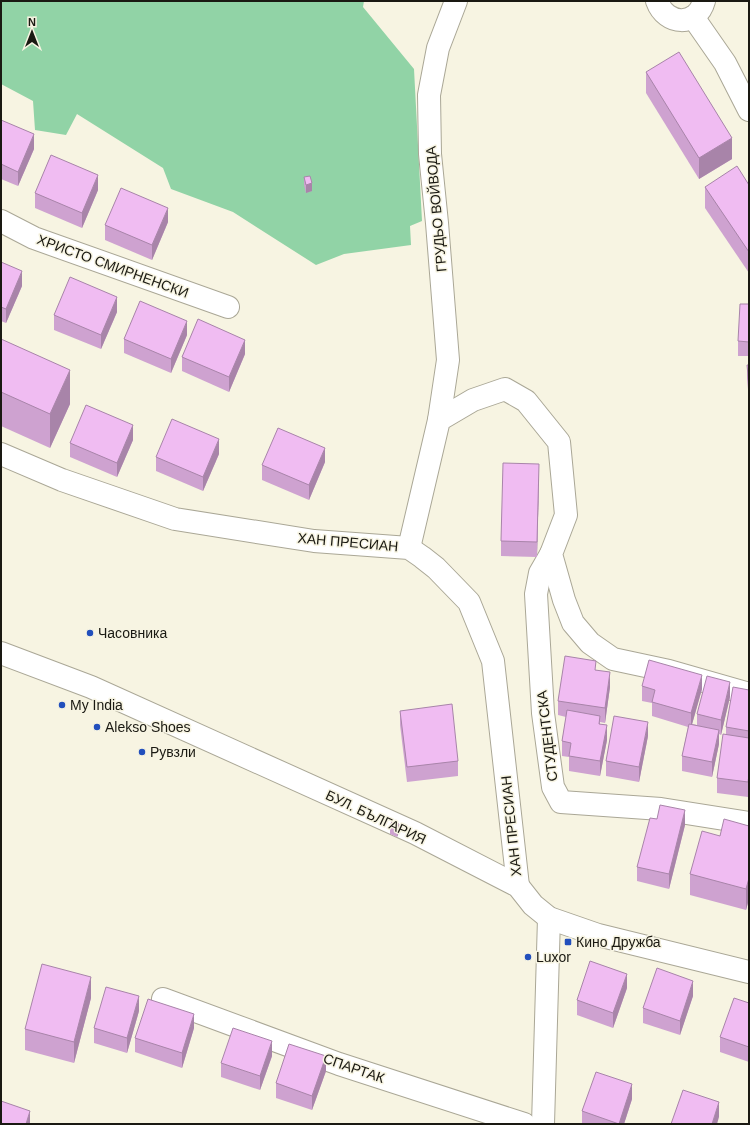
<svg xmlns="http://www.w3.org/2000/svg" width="750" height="1125" viewBox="0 0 750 1125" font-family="Arial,sans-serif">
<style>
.forest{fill:#91d3a6}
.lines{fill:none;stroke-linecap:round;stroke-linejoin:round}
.minor-casing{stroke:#aaa796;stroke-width:24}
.minor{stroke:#fff;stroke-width:22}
.wall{fill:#cea2d0}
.shaded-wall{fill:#a884a9}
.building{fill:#f0bcf2;stroke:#a884a9}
.poi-dot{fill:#224fbc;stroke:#f7f4e2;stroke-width:1.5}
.labels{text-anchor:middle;stroke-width:3;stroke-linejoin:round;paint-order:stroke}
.street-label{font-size:14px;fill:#1a1912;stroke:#f7f4e2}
.poi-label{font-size:14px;fill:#1a1912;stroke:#f7f4e2;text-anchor:start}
</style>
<rect width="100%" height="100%" fill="#f7f4e2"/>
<polygon class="forest" points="1,1 364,1 363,7 414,69 422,221 410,226 411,245 344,254 316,265 233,212 171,189 163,168 77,114 66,135 35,130 33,101 1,84"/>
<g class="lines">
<defs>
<g id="minor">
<path d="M657 1C666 26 697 27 704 1"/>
<polyline points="693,17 725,63 749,110"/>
<polyline points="1,221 34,238 228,307"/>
<polyline points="439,420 448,360 437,223 430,154 429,95 438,48 456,1"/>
<polyline points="1,454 62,480 175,519 314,541 409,548 422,557 436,568 469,602 493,661 518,886"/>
<polyline points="409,548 439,420 473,400 505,389 526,401 559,442 566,515 551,554 564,600 573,623 590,643 613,659 669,671 749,694"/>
<polyline points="551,554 540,573 536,594 543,713 553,787 561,802 661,809 749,823"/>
<polyline points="1,653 91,687 415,833 518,886 533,905 549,918 598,935 749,972"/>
<polyline points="163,999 339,1064 524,1124"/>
<polyline points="543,1124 549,918"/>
</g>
</defs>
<use href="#minor" class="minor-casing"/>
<use href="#minor" class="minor"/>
</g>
<g class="wall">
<polygon points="646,72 732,159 699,179 646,93"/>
<polygon points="1,120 34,149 18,186 1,179"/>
<polygon points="304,177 312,191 306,193 304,185"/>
<polygon points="749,185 749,273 705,208 705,187"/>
<polygon points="98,190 82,228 35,208 35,193"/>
<polygon points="168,222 152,260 105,240 105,225"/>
<polygon points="1,262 22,286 6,323 1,321"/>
<polygon points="749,304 749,356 738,356 738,341"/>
<polygon points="117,312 101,349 54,330 54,315"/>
<polygon points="187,335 171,373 124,353 124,339"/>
<polygon points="1,339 70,404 50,448 1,426"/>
<polygon points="245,354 229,392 182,371 182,357"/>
<polygon points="747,365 749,365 749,400 747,379"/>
<polygon points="133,440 117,477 70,457 70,443"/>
<polygon points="219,454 203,491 156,471 156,457"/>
<polygon points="325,462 309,500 262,480 262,465"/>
<polygon points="539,479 537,557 501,556 501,541"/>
<polygon points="596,670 610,687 605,723 600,722 600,724 607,740 600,776 569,771 569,757 562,756 562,741 566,717 558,715 558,701"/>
<polygon points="642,686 702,689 692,724 697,725 697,714 730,697 721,735 719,734 719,744 712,777 682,771 682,756 688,727 652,716 652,703 642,701"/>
<polygon points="749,690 749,790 748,797 717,793 717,778 726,735 726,727"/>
<polygon points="400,711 458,761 458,776 407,782 400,725"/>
<polygon points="648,736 639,782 606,776 606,761"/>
<polygon points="657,819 685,825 669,889 637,881 637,867"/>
<polygon points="392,821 399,832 397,837 390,834 390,827"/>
<polygon points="749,826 749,899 746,910 690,895 690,874"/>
<polygon points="627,988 613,1028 577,1015 577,1000"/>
<polygon points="693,996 680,1035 643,1023 643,1008"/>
<polygon points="91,998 74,1063 25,1050 25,1029"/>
<polygon points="749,1003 749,1062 720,1052 720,1037"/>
<polygon points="139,1011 127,1053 94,1043 94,1028"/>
<polygon points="194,1028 182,1068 135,1052 135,1038"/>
<polygon points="272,1056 260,1090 221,1077 221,1063"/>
<polygon points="326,1071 312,1110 276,1098 276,1083"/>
<polygon points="632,1099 624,1124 582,1124 582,1111"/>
</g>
<g class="shaded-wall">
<polygon points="34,134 34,149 18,186 18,172"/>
<polygon points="732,138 732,159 699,179 699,158"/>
<polygon points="98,175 98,190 82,228 82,213"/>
<polygon points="312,183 312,191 306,193 306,185"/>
<polygon points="168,208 168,222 152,260 152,245"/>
<polygon points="22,271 22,286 6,323 6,309"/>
<polygon points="117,297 117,312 101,349 101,335"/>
<polygon points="187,321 187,335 171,373 171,359"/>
<polygon points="245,340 245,354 229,392 229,377"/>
<polygon points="70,370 70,404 50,448 50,414"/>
<polygon points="133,425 133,440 117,477 117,463"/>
<polygon points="219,439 219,454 203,491 203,477"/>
<polygon points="325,448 325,462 309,500 309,485"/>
<polygon points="539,464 539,479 537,557 537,542"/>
<polygon points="610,672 610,687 605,723 605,708"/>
<polygon points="702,675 702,689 691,728 691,713"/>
<polygon points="730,682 730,697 721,735 721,720"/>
<polygon points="648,722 648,736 639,782 639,767"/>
<polygon points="607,725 607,740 600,776 600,761"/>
<polygon points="719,730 719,744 712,777 712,762"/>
<polygon points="749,775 749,790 748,797 748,782"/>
<polygon points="685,810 685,825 669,889 669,874"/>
<polygon points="399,824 399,832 397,837 397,830"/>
<polygon points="749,878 749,899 746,910 746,889"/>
<polygon points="627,974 627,988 613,1028 613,1013"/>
<polygon points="91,977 91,998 74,1063 74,1042"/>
<polygon points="693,981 693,996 680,1035 680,1021"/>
<polygon points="139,996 139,1011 127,1053 127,1038"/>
<polygon points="194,1014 194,1028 182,1068 182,1053"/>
<polygon points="272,1041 272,1056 260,1090 260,1076"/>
<polygon points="326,1056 326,1071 312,1110 312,1096"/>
<polygon points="632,1084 632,1099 624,1124 619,1124"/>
<polygon points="719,1102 719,1117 717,1124 712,1124"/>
<polygon points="30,1111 30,1124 26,1124"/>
</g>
<g class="building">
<polygon points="679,52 732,138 699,158 646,72"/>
<polygon points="1,120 34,134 18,172 1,164"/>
<polygon points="51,155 98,175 82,213 35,193"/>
<polygon points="737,166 749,185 749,252 705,187"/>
<polygon points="310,176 312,183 306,185 304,177"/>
<polygon points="121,188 168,208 152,245 105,225"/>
<polygon points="1,262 22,271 6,309 1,307"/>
<polygon points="70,277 117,297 101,335 54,315"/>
<polygon points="140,301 187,321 171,359 124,339"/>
<polygon points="740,304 749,304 749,342 738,341"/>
<polygon points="198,319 245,340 229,377 182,357"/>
<polygon points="1,339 70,370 50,414 1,392"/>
<polygon points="747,365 749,365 749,386"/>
<polygon points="86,405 133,425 117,463 70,443"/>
<polygon points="172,419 219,439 203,477 156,457"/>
<polygon points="278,428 325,448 309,485 262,465"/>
<polygon points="503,463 539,464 537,542 501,541"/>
<polygon points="565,656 596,661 595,670 610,672 605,708 558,701"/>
<polygon points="649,660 702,675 691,713 652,702 655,690 642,686"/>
<polygon points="707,676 730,682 721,720 697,714"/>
<polygon points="733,687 749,690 749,731 726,727"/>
<polygon points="452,704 458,761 407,767 400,711"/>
<polygon points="567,710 600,716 599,724 607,725 600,761 569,756 571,743 562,741"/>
<polygon points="614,716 648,722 639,767 606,761"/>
<polygon points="689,724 719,730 712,762 682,756"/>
<polygon points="723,734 749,738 749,775 748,782 717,778"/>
<polygon points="660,805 685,810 669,874 637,867 650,818 657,819"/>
<polygon points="724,819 749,826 749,878 746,889 690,874 702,831 720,836"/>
<polygon points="392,821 399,824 397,830 390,827"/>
<polygon points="590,961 627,974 613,1013 577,1000"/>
<polygon points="42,964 91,977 74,1042 25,1029"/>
<polygon points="657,968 693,981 680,1021 643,1008"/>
<polygon points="106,987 139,996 127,1038 94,1028"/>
<polygon points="734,998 749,1003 749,1047 720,1037"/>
<polygon points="148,999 194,1014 182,1053 135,1038"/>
<polygon points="233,1028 272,1041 260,1076 221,1063"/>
<polygon points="289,1044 326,1056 312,1096 276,1083"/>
<polygon points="596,1072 632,1084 619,1124 582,1111"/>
<polygon points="683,1090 719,1102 712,1124 671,1124"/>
<polygon points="1,1101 30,1111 26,1124 1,1124"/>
</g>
<g class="poi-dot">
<circle cx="90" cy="633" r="4"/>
<circle cx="62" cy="705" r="4"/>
<circle cx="97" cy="727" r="4"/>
<circle cx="142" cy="752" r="4"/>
<rect x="564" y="938" width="8" height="8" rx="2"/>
<circle cx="528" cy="957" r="4"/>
</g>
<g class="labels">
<g class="street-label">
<text transform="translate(436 209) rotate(-95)" y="5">ГРУДЬО ВОЙВОДА</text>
<text transform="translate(113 266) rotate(20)" y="5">ХРИСТО СМИРНЕНСКИ</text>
<text transform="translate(348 542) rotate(5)" y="5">ХАН ПРЕСИАН</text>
<text transform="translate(547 736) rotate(-97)" y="5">СТУДЕНТСКА</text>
<text transform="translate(376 817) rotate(25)" y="5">БУЛ. БЪЛГАРИЯ</text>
<text transform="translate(511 826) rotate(-96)" y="5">ХАН ПРЕСИАН</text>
<text transform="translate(354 1068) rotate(19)" y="5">СПАРТАК</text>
</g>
<g class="poi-label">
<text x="98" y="638">Часовника</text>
<text x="70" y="710">My India</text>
<text x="105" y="732">Alekso Shoes</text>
<text x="150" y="757">Рувзли</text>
<text x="576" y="947">Кино Дружба</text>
<text x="536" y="962">Luxor</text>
</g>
</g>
<rect width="750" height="1125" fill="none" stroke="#1a1912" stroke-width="4"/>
<g transform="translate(32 32)" stroke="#f7f4e2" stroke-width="3" paint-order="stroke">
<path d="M0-3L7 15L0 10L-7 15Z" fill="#1a1912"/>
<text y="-6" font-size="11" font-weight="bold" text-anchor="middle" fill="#1a1912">N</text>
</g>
</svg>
